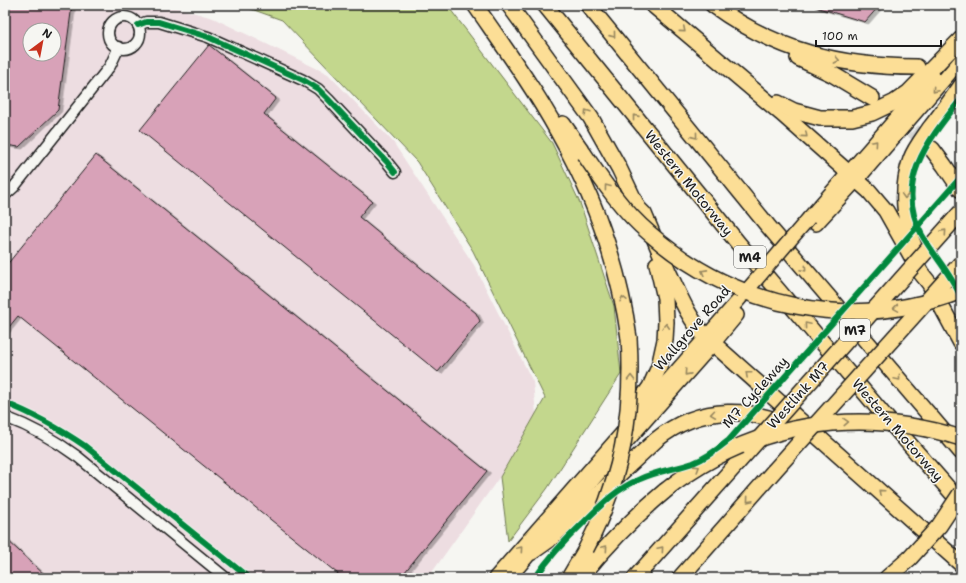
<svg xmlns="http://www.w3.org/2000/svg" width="966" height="583" viewBox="0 0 966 583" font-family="'Shantell Sans',sans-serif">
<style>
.built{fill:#eddde1;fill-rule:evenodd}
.green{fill:#c3d78d;stroke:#707a54}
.building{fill:#d8a2b8;stroke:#1c1c1c;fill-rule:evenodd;filter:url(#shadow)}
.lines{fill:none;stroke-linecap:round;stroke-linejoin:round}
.highway-tunnel{stroke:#d5d5d2;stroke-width:15;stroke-dasharray:15 8;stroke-linecap:butt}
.minor-casing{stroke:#1c1c1c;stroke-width:13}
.major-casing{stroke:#1c1c1c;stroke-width:16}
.highway-casing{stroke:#1c1c1c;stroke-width:18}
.minor{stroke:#f6f6f2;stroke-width:10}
.major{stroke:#fcde96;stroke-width:13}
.highway{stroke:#fcde96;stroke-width:15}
.major-bridge-casing{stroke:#1c1c1c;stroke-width:16;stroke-linecap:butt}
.highway-bridge-casing{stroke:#1c1c1c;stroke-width:18;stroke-linecap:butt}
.major-bridge{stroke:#fcde96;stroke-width:13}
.highway-bridge{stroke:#fcde96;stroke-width:15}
.cycleway-casing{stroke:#f6f6f2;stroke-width:8}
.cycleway{stroke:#00873e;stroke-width:6}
.oneway{stroke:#97875f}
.labels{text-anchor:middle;stroke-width:3;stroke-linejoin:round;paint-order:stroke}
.shield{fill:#f6f6f2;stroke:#5d5d5c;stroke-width:1}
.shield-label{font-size:13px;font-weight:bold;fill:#1c1c1c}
.street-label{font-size:14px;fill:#1c1c1c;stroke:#f6f6f2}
</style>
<defs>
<filter id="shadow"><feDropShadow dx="3.5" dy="2" stdDeviation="0" flood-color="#0004"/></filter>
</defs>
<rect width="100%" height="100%" fill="#f6f6f2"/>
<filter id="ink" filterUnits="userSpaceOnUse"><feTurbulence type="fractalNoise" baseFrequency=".025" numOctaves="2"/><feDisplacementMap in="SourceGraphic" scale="8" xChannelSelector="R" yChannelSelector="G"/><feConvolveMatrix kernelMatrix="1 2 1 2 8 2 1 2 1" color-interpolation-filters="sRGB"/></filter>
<g filter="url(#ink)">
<path class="built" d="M5 5H167L213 18 328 74 393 142 474 265 533 382 537 424 428 578H5ZM30 30H54V54H30Z"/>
<polygon class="green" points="240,5 447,5 552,143 580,203 614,306 621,374 547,489 508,541 500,477 545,398 473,251 417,162 282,20"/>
<g class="building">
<path d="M5 5H72L58 110 19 147 5 145ZM30 30H54V54H30Z"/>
<polygon points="815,5 880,5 865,22 815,7"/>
<polygon points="209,45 276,98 264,114 372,201 359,217 476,313 480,321 438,372 140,130"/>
<polygon points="96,155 487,471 400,578 343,578 18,316 5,332 5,267"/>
<polygon points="5,538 48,578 5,578"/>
</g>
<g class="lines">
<polyline class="highway-tunnel" points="896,115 902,120 931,148"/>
<defs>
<g id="minor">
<circle cx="124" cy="33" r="16"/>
<polyline points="138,25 146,22 159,22 208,37 303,80 318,89 328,99 387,162 395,172"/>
<polyline points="5,195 14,187 110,66 119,47"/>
<path d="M5 417C32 427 55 440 78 457L226 578"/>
</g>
<g id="major">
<polyline points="809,218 933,76"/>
<polyline points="816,224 863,173 961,60"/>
<polyline points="495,578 743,295"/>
<polyline points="509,578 582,492 713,344 737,315"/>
</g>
<g id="highway">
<path d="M475 5C504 47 534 88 558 132 594 196 619 266 629 338"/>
<path d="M509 5 591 118 619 168 638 208 644 214C652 233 660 252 668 271 679 294 688 318 706 337L961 564"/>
<polyline points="545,5 738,243 883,414 961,503"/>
<polyline points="588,5 768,226 961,452"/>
<polyline points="653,5 781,113 869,191 886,211 921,273 929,283"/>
<path d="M713 5C776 51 840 67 917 67"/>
<polyline points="798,58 832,74 872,98"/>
<polyline points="778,103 794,111 820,118 852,118 872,113 895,102 908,93 961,39"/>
<polyline points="563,124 584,154"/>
<polyline points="932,149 944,165 961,190"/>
<path d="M916 251C903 223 901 187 911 159 915 148 924 137 930 128 941 114 951 100 961 86"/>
<polyline points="931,287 961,343"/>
<polyline points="639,413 640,401 650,387 659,367 665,340 666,322 665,298 657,264"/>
<path d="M532 552 549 540 656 440C700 404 754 405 803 433"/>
<polyline points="569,578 586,549"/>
<path d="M580 578C606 546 634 517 665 491"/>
<polyline points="635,578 750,449"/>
<polyline points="680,578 774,471"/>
<polyline points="887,578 910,558"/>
</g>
</defs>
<use href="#minor" class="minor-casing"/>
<use href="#major" class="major-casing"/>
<use href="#highway" class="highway-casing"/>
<use href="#minor" class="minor"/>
<use href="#major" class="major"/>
<use href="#highway" class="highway"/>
<defs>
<polyline id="major-bridge" points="743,295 809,218"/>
<g id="highway-bridge">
<path d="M584 154C603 182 623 211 649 233 736 309 853 333 961 291"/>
<polyline points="750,449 961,212"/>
<polyline points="774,471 961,263"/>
<path d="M665 491C751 422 857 406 961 438"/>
<path d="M586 549C621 481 634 414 629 338"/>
<polyline points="910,558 939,526 961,493"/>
</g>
</defs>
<use href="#major-bridge" class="major-bridge-casing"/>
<use href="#highway-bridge" class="highway-bridge-casing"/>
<use href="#major-bridge" class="major-bridge"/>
<use href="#highway-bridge" class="highway-bridge"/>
<defs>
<g id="cycleway">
<polyline points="138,25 146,22 159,22 208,37 303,80 318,89 328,99 387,162 395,172"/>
<path d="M961 99C929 139 893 182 922 235 934 256 951 274 961 297"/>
<path d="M5 403C34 414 60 429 85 446L249 578"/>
<path d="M535 578C550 556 564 541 583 523 601 505 616 489 640 479 657 471 676 469 693 463 706 458 718 449 729 440L961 177"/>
</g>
</defs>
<use href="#cycleway" class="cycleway-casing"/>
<use href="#cycleway" class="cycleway"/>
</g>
<defs><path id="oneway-chevron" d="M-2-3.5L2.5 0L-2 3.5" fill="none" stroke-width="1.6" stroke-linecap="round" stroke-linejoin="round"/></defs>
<g class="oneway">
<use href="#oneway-chevron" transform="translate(683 30) rotate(40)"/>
<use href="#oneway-chevron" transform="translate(613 35) rotate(51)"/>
<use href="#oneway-chevron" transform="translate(837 60) rotate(11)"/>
<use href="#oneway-chevron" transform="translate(935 90) rotate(131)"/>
<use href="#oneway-chevron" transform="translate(587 112) rotate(-124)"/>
<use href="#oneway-chevron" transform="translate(635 117) rotate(-129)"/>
<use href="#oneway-chevron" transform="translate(805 135) rotate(41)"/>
<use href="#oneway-chevron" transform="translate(695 136) rotate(51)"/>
<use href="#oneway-chevron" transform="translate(875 143) rotate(-49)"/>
<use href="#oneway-chevron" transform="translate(607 187) rotate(-127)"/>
<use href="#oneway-chevron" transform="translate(905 196) rotate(92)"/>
<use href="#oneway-chevron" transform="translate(944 232) rotate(-48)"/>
<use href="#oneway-chevron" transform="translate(804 269) rotate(49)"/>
<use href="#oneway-chevron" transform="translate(704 272) rotate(-151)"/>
<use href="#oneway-chevron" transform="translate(623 299) rotate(-103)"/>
<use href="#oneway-chevron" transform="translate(896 308) rotate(171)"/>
<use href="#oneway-chevron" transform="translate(807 325) rotate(-130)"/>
<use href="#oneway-chevron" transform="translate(666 326) rotate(-87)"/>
<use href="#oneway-chevron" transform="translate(687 373) rotate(132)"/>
<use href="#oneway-chevron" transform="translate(748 374) rotate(-138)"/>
<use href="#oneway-chevron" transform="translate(631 378) rotate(-90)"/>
<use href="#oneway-chevron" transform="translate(898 378) rotate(50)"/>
<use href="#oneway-chevron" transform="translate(713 414) rotate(172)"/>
<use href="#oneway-chevron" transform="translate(846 422) rotate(-3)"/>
<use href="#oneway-chevron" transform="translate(697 468) rotate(-32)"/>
<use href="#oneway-chevron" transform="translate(881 492) rotate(-138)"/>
<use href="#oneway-chevron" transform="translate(749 500) rotate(131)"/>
<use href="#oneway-chevron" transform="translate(605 548) rotate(-49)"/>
<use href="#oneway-chevron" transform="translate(520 549) rotate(-49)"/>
<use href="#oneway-chevron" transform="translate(661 549) rotate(-49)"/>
</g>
</g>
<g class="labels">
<g class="shield">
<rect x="734" y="246" width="32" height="22" rx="3"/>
<rect x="840" y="319" width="30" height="22" rx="3"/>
</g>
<g class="shield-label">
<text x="750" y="262">M4</text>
<text x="855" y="335">M7</text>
</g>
<g class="street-label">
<text transform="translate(689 183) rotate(51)" y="5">Western Motorway</text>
<text transform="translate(692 328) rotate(-49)" y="5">Wallgrove Road</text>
<text transform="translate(755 392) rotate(-48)" y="5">M7 Cycleway</text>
<text transform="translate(798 395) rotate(-48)" y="5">Westlink M7</text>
<text transform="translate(898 430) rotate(49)" y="5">Western Motorway</text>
</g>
</g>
<rect width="966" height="583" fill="none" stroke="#f6f6f2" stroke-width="20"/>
<rect x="10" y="10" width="946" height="563" fill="none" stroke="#1c1c1c" stroke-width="1.5" filter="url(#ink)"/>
<g transform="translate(42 42) rotate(32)"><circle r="19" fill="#f6f6f2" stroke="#9f9f9c"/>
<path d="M0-3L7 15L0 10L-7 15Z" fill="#c8321e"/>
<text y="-6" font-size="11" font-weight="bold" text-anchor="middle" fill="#1c1c1c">N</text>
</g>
<path d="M816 40v6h125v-6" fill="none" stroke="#1c1c1c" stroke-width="2"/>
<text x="822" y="40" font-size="12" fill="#1c1c1c" stroke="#f6f6f2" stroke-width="3" paint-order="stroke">100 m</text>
</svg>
